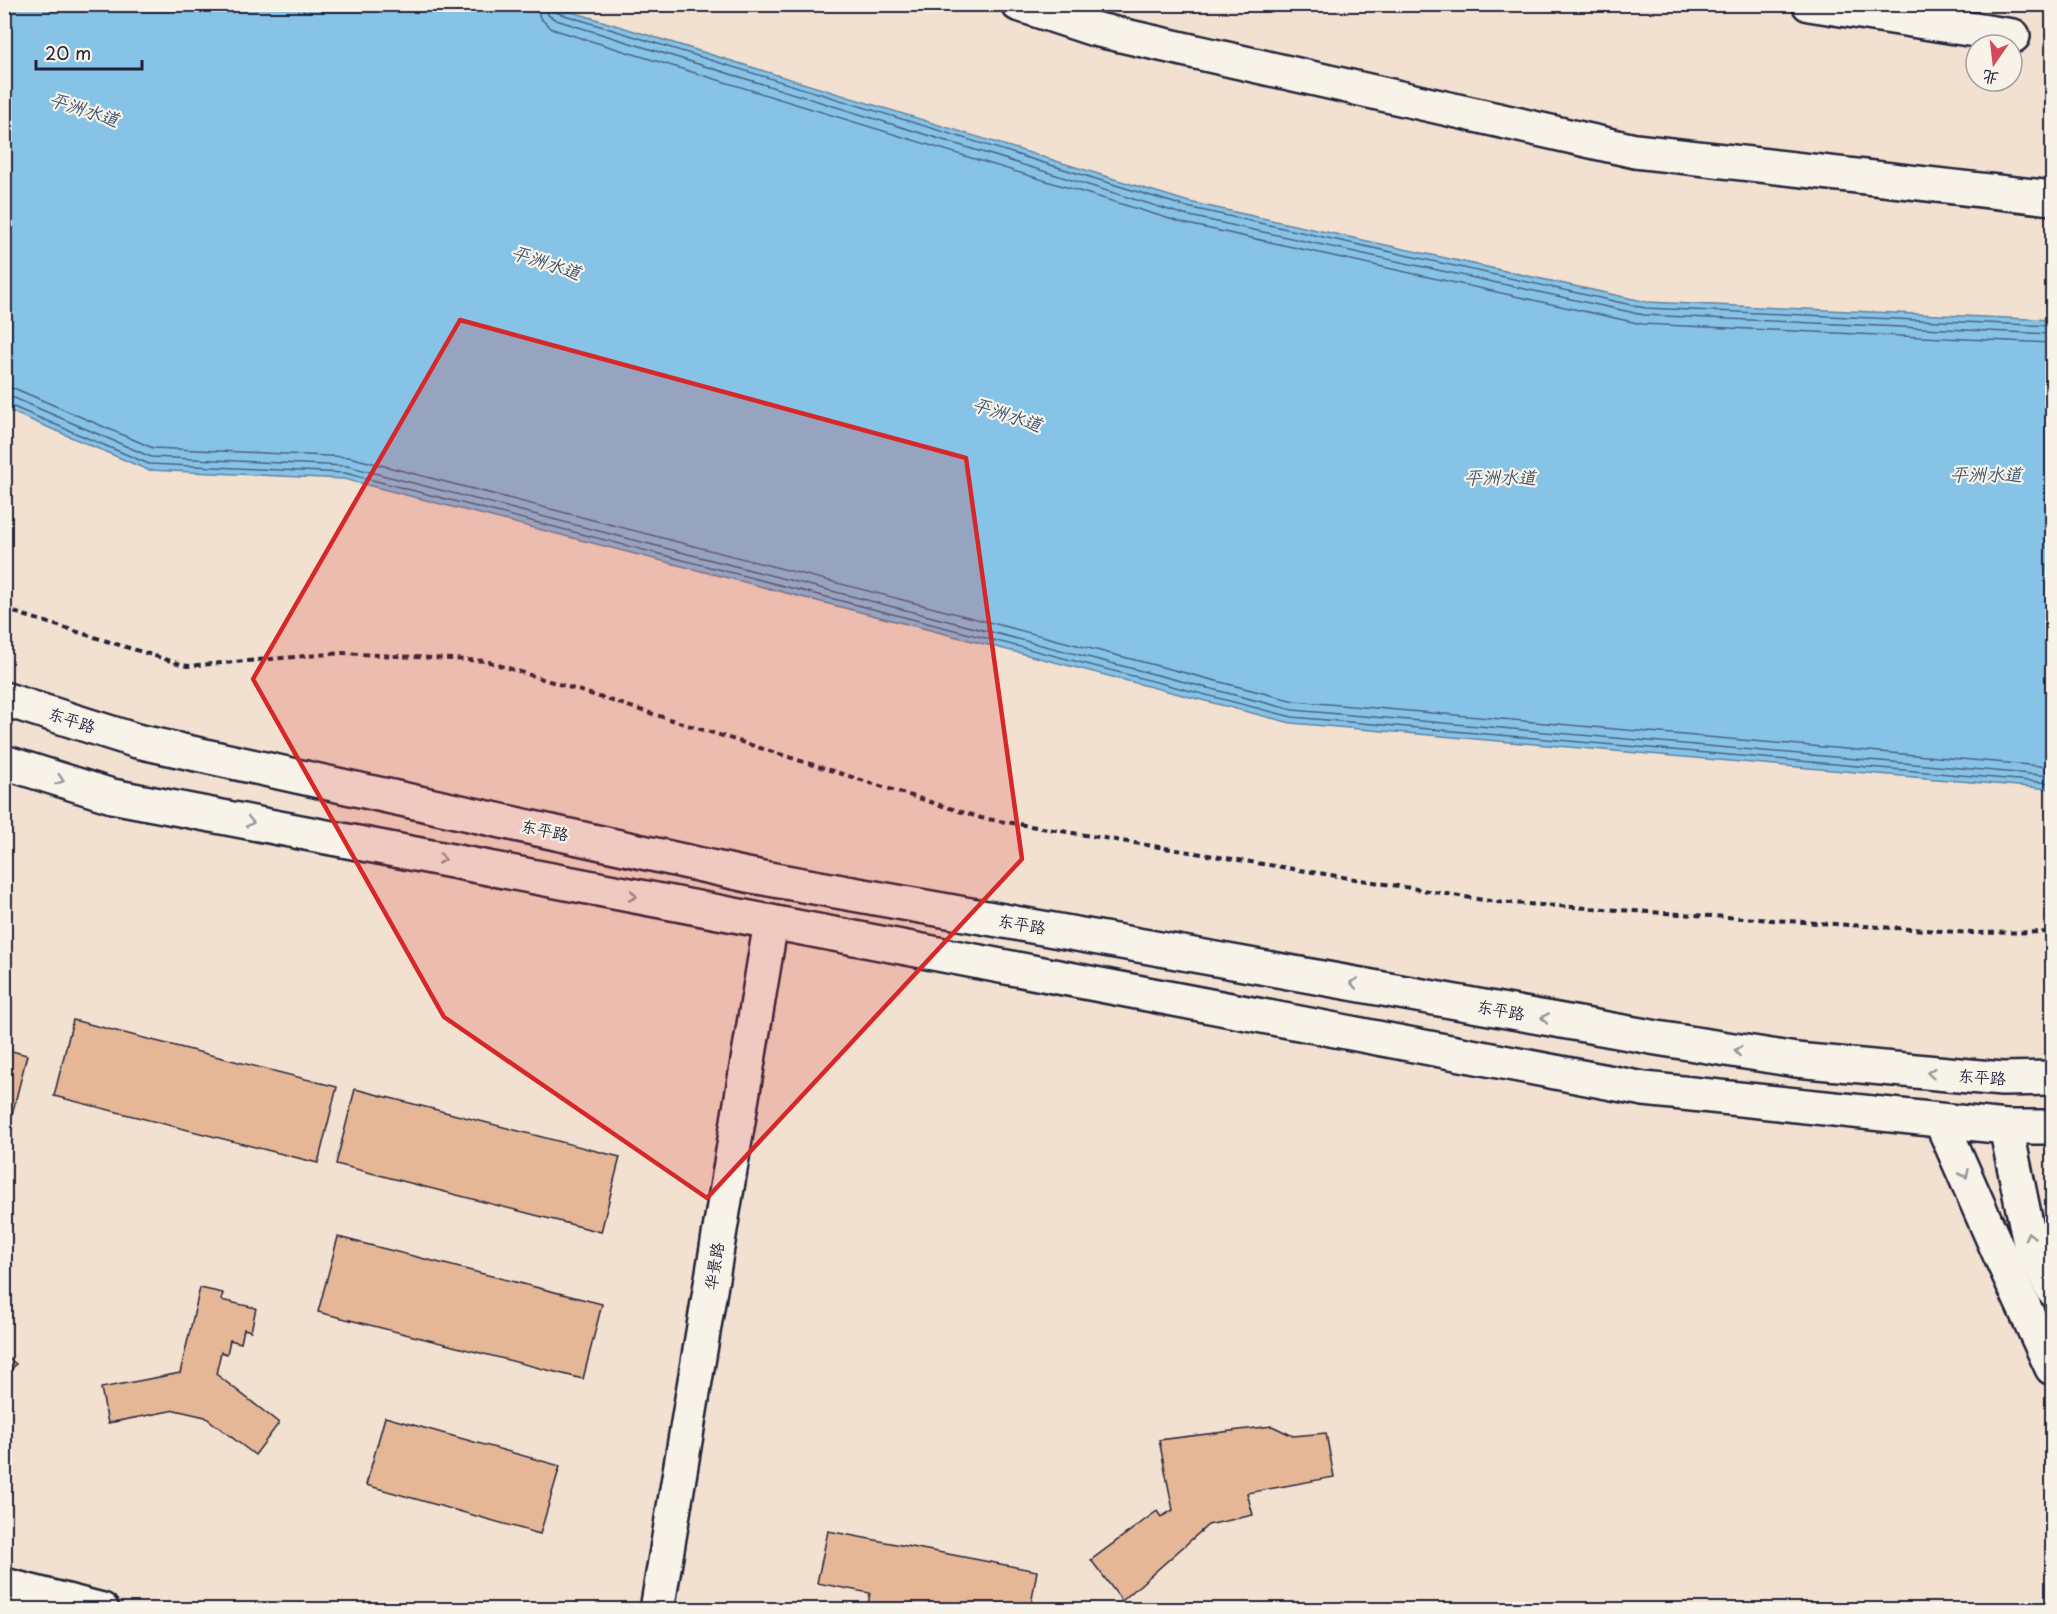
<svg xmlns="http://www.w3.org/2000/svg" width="2057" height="1614" viewBox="0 0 2057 1614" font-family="'Playpen Sans','LXGW WenKai TC',sans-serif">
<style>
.water{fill:#87c3e7;stroke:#5f83a2;stroke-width:1.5}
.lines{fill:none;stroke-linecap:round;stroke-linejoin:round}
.shore{stroke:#4a6280;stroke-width:1.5}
.building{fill:#e6b797;stroke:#22223b;stroke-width:1.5}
.minor-casing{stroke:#22223b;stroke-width:38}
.tertiary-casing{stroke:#22223b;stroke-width:38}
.secondary-casing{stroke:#22223b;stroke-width:38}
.path{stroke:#22223b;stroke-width:4;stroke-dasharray:6 4.5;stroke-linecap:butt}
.minor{stroke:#f7f3e8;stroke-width:33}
.tertiary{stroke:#f7f3e8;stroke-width:33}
.secondary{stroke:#f7f3e8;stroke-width:33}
.oneway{stroke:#97959a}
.marked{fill:#d62828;fill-opacity:0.2;stroke:#d62828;stroke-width:4.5;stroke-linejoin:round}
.labels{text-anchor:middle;stroke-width:4.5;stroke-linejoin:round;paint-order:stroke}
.street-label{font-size:16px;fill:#22223b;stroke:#f7f3e8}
.water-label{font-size:18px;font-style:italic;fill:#40526f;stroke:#f7f3e8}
</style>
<rect width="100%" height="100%" fill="#f2e1d0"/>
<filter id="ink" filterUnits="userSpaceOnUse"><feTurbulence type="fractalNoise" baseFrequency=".0167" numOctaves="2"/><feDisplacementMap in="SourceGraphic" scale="12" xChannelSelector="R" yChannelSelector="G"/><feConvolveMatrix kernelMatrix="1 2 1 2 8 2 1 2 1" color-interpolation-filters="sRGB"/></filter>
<g filter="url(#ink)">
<polygon class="water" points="5,4 550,5 1189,202 1647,302 2052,320 2052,789 1291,723 344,479 148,470 5,409"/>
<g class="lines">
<g class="shore">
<polyline points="536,4 540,18 552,29 1183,223 1642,324 2052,343"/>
<polyline points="545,4 548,15 556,20 1185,215 1644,315 2052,334"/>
<polyline points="553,4 554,10 558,13 1187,207 1645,308 2052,326"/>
<polyline points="4,387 16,389 153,448 349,457 1294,701 2052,767"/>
<polyline points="4,396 12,397 151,457 347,466 1293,710 2052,776"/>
<polyline points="4,403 149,464 345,473 1292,717 2052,783"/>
</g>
</g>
<g class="building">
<polygon points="73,1020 337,1087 318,1163 54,1096"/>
<polygon points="4,1049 27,1055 10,1123 4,1122"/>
<polygon points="355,1089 620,1157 601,1232 336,1164"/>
<polygon points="338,1237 602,1304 583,1379 318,1312"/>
<polygon points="200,1288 223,1293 221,1300 256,1308 251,1331 244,1329 241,1343 230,1340 227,1354 221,1352 216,1374 279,1423 255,1455 205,1417 175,1410 108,1423 101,1388 180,1373"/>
<polygon points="4,1355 16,1364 4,1379"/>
<polygon points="385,1417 560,1466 540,1534 366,1485"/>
<polygon points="1272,1426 1293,1436 1326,1433 1334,1477 1247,1493 1253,1515 1208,1525 1122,1601 1091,1560 1157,1511 1161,1517 1173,1510 1159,1440"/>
<polygon points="828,1531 1037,1571 1030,1610 867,1610 870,1593 817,1583"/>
</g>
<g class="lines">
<defs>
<g id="minor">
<polyline points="1018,4 1094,29 1635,151 2052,198"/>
<polyline points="1809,4 2013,36"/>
</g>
<g id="tertiary">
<polyline points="1941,1121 2001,1257 2052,1368"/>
<polyline points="2006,1127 2030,1243 2052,1289"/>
<polyline points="4,1585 102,1610"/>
<polyline points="657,1610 771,922"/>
</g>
<g id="secondary">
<polyline points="4,699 137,741 747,875 1657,1038 1796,1060 2002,1079 2052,1078"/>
<polyline points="4,762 112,796 1644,1089 2006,1127 2052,1127"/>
</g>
</defs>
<use href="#minor" class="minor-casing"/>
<use href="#tertiary" class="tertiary-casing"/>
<use href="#secondary" class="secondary-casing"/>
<polyline class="path" points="4,609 187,666 342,653 486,661 981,818 1496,902 1972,933 2052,932"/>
<use href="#minor" class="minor"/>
<use href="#tertiary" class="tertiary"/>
<use href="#secondary" class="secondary"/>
</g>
<defs><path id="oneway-chevron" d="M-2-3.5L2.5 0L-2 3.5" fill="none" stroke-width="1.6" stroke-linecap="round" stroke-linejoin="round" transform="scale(1.5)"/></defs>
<g class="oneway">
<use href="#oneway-chevron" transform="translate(60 780) rotate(18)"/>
<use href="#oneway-chevron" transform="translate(250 822) rotate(11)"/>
<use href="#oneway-chevron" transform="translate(442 859) rotate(11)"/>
<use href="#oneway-chevron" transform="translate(633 896) rotate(11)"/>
<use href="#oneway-chevron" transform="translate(1354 983) rotate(-170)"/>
<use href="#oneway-chevron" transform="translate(1545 1018) rotate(-170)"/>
<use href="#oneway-chevron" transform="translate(1738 1051) rotate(-171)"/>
<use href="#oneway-chevron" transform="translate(1931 1073) rotate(-175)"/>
<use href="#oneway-chevron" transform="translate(1965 1174) rotate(66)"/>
<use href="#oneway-chevron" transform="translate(2029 1236) rotate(-104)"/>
</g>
</g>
<path class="marked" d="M460 320 966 458 1022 859 707 1198 444 1017 253 679Z"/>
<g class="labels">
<g class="street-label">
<text transform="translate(72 720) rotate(18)" y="6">东平路</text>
<text transform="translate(545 830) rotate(12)" y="6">东平路</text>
<text transform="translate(1022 924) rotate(10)" y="6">东平路</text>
<text transform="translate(1501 1010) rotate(10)" y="6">东平路</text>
<text transform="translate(1982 1077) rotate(4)" y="6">东平路</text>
<text transform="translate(714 1266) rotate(-81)" y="6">华景路</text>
</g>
<g class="water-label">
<text transform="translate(84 110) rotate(18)" y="6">平洲水道</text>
<text transform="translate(546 263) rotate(18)" y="6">平洲水道</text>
<text transform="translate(1007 415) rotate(18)" y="6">平洲水道</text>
<text x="1986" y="481">平洲水道</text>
<text x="1500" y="484">平洲水道</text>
</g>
</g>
<rect width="2057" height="1614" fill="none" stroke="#f7f3e8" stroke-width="24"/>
<rect x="12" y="12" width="2033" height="1590" fill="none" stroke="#22223b" stroke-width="2" filter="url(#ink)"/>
<g transform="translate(1994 63) rotate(194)"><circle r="28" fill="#f7f3e8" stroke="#a29fa3" stroke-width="1.5"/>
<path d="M0-4.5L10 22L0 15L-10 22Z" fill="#d1495b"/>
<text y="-9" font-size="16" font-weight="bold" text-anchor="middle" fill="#22223b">北</text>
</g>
<path d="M36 60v9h106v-9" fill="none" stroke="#22223b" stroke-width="3"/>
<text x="45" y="60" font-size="18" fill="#22223b" stroke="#f7f3e8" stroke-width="4.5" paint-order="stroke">20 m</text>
</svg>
